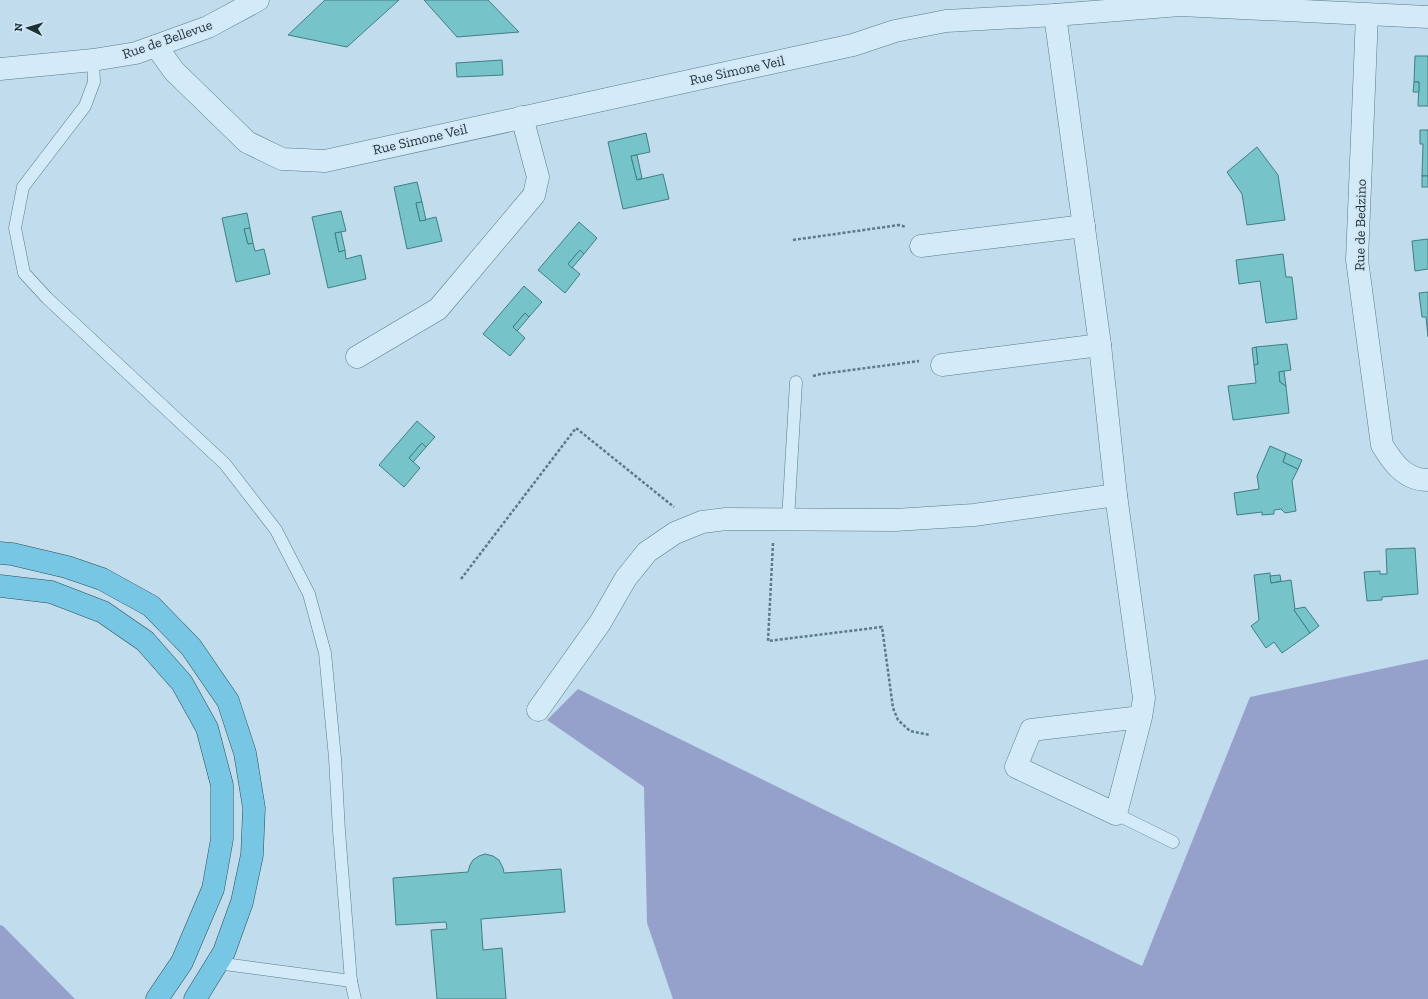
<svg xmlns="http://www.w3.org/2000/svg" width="1428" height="999" viewBox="0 0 1428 999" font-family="'Zilla Slab',serif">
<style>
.green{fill:#95a1ca}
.building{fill:#77c3ca;stroke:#407f83}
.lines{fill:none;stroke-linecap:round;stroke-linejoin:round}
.service-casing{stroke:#597c85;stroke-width:13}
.minor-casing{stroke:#597c85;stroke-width:23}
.trunk-casing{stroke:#2d4e53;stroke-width:23}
.path{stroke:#597c85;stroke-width:2.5;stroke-dasharray:3 2;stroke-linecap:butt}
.service{stroke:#d3eaf8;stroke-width:12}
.minor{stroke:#d3eaf8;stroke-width:22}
.trunk{stroke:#76c6e4;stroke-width:22}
.labels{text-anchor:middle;stroke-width:3.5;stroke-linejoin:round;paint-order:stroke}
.street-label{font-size:14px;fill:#1d3135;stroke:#d0e6f4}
</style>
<rect width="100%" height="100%" fill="#c1dcec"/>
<g class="green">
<polygon points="1428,659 1428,999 673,999 647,923 644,787 547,720 578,689 1142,966 1250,697"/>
<polygon points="0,925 3,926 75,999 0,999"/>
</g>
<g class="building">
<polygon points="325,0 399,0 347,47 288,35"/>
<polygon points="424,0 488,0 519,32 457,37"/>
<polygon points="1415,56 1428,56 1428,106 1418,106 1419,82 1414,82"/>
<polygon points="502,60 503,75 457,77 456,63"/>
<polygon points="1414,82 1419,82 1419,92 1413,92"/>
<polygon points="1420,130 1428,130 1428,176 1422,176 1423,144 1420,144"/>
<polygon points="646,133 650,152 631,156 637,180 663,174 669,199 623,209 608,142"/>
<polygon points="1257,147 1278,175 1285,220 1247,225 1242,194 1227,172"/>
<polygon points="637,155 642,178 637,180 631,156"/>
<rect x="1422" y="176" width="6" height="11"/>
<polygon points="417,182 422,202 416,203 420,221 436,217 442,241 407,249 394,187"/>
<polygon points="422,202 426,220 420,221 416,203"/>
<polygon points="341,211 346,231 335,233 339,252 345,250 346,259 361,255 366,279 328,288 312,217"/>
<polygon points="247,213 250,228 244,229 248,244 253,243 255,251 264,249 270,274 236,282 222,218"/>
<polygon points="579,222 597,238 584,254 580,250 568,264 580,274 565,293 538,270"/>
<polygon points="250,228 253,243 248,244 244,229"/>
<polygon points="341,232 345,250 339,252 335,233"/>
<polygon points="1428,239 1428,269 1415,271 1412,241"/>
<polygon points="580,250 584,254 572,268 568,264"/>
<polygon points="1283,254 1286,277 1292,277 1297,319 1266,323 1260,281 1239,284 1236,260"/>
<polygon points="524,286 542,302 529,317 525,313 513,327 525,338 510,356 483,334"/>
<polygon points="1428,292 1428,337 1426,317 1422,317 1419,293"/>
<polygon points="525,313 529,317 517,331 513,327"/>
<polygon points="1287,344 1291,370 1279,372 1280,382 1286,386 1289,413 1233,420 1228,386 1256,383 1254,365 1258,364 1256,347"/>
<polygon points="1256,347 1258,364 1254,365 1252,348"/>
<polygon points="1284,371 1286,386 1280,382 1279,372"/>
<polygon points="417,421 435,437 426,447 422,443 409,458 420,468 404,487 379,465"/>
<polygon points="422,443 426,447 413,462 409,458"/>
<polygon points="1270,446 1286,453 1283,462 1298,469 1292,481 1296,511 1285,513 1281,509 1274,510 1274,514 1262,515 1262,512 1237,515 1234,493 1259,489 1257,476"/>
<polygon points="1286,453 1302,460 1298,469 1283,462"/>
<polygon points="1415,548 1418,594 1382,597 1382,600 1367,601 1364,572 1380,571 1380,574 1387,574 1386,549"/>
<polygon points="1270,573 1271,583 1291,580 1295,609 1294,610 1310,633 1282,653 1274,642 1266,648 1251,626 1259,620 1254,575"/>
<polygon points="1280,575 1281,581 1271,583 1270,576"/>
<polygon points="1305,607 1319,626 1310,633 1294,610 1295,609"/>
<polygon points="485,854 493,856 499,860 503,868 504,873 561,869 565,912 481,919 483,950 502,948 506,999 437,999 431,930 447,929 446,922 396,925 393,878 468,872 470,865 473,860 479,856"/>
</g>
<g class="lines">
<defs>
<g id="service">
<polyline points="93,60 94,82 85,106 23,187 15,228 24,273 47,298 225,464 276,530 309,594 325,653 335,758 339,831 351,981"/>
<polyline points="788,520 796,382"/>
<polyline points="1116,814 1173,842"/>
<polyline points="217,963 351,981 355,999"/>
</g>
<g id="minor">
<polyline points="1055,15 1100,345 1116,495 1144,698 1141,717 1116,814 1016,767 1031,730 1141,717"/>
<path d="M1367 15 1357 260 1382 445C1393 463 1405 480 1428 480"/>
<polyline points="156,46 174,71 247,142 282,159 325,161 853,45 895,31 946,21 1055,15 1180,5 1428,17"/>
<polyline points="0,69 93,60 136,53 208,27 258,0"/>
<polyline points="921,246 1084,226"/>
<polyline points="357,357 438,309 534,195 538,177 522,117"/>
<polyline points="942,365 1100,345"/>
<polyline points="538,710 600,623 626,578 647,552 675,533 702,522 726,519 895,520 974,515 1116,495"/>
</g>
<g id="trunk">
<polyline points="0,553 12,554 67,567 102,579 151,606 191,647 228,701 245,753 254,808 252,855 242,902 224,952 195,999"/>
<polyline points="0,586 51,592 103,612 145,641 182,683 207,728 222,785 222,839 213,889 182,962 157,999"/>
</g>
</defs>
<use href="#service" class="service-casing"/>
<use href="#minor" class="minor-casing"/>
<use href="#trunk" class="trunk-casing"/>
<g class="path">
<polyline points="793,240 899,225 906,227"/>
<polyline points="813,376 821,374 919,361"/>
<polyline points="773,543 768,641 882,627 893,708 898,720 910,731 930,735"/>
<polyline points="461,579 576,428 674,507"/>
</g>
<use href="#service" class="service"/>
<use href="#minor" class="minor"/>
<use href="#trunk" class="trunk"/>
</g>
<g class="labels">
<g class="street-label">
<text transform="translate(167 39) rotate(-19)" y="5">Rue de Bellevue</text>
<text transform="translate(737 70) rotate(-12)" y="5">Rue Simone Veil</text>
<text transform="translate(420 139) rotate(-13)" y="5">Rue Simone Veil</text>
<text transform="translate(1360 225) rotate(-89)" y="5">Rue de Bedzino</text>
</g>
</g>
<g transform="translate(28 28) rotate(275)" stroke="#d0e6f4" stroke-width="3" paint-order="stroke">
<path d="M0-3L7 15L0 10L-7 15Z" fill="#1d3135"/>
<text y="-6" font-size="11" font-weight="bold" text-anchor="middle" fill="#1d3135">N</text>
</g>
</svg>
